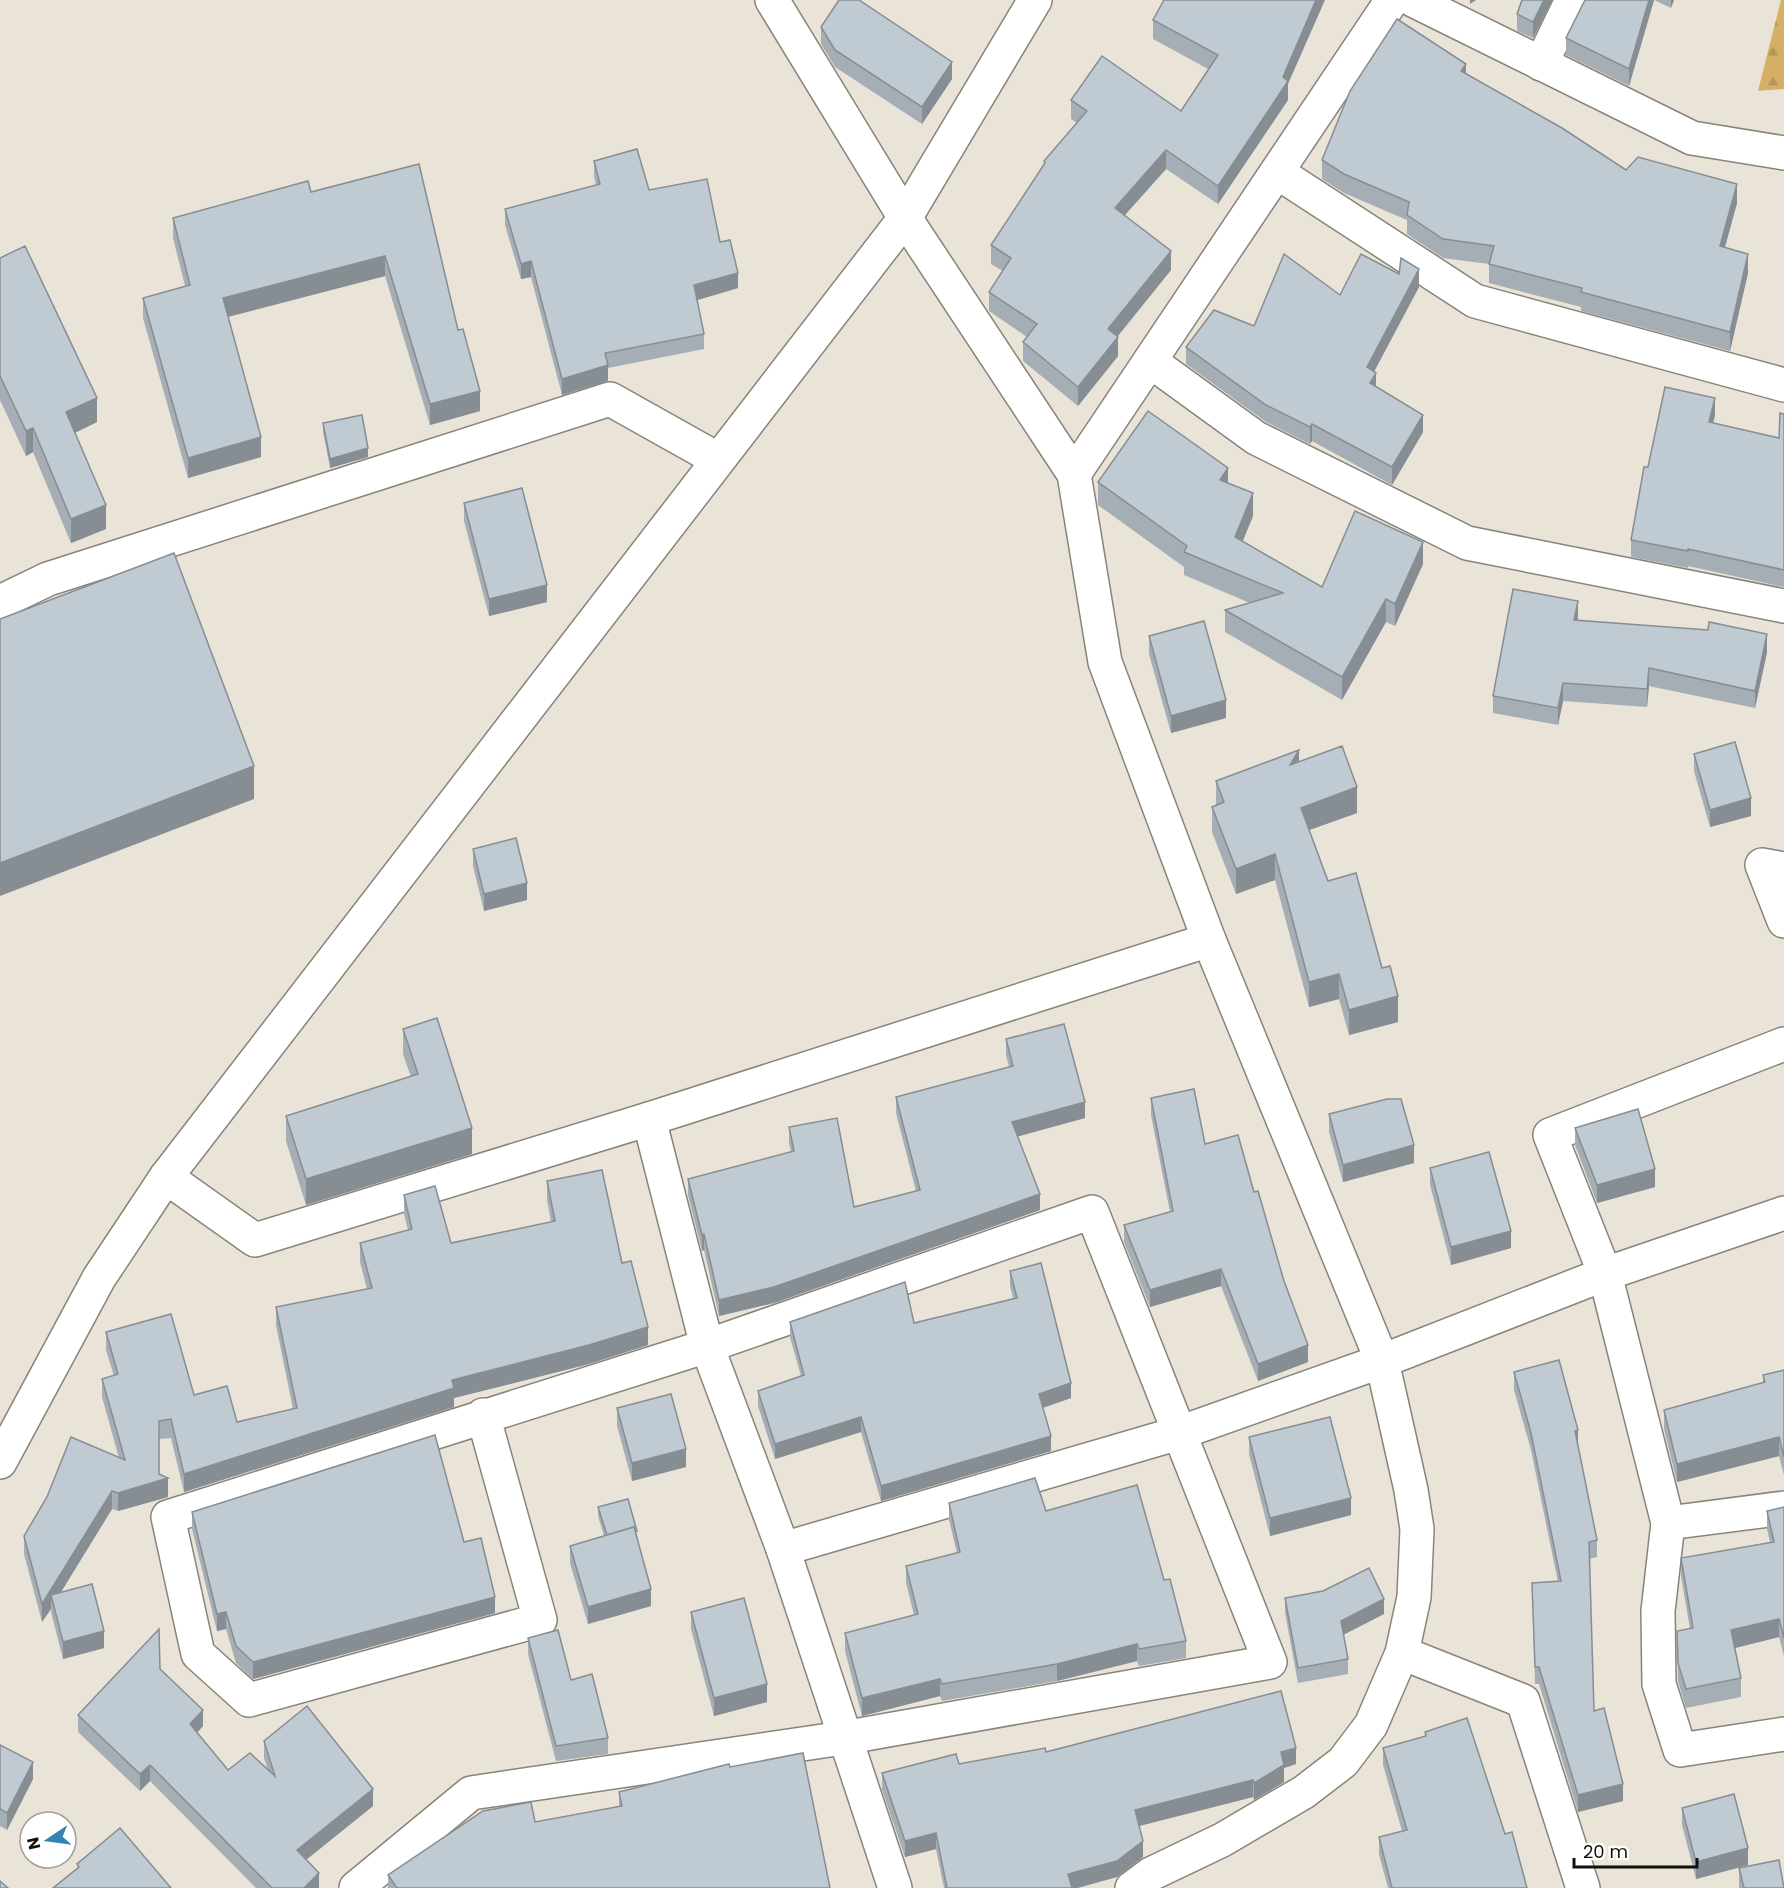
<svg xmlns="http://www.w3.org/2000/svg" width="1784" height="1888" viewBox="0 0 1784 1888" font-family="Poppins,sans-serif">
<style>
.forest{fill:url(#forest-firs)}
.lines{fill:none;stroke-linecap:round;stroke-linejoin:round}
.minor-casing{stroke:#89847a;stroke-width:36}
.minor{stroke:#fff;stroke-width:33}
.wall{fill:#a5aeb5}
.shaded-wall{fill:#868d93}
.building{fill:#c0cad2;stroke:#868d93;stroke-width:1.5}
</style>
<defs>
<pattern id="forest-firs" width="22" height="20" patternUnits="userSpaceOnUse" patternTransform="scale(1.5)"><rect width="22" height="20" fill="#d5af65"/><path d="M5 1l3.5 6h-7zM16 11l3.5 6h-7z" fill="#b69656"/></pattern>
</defs>
<rect width="100%" height="100%" fill="#e9e3d8"/>
<polygon class="forest" points="1781,0 1784,0 1784,89 1758,91"/>
<g class="lines">
<defs>
<g id="minor">
<polyline points="772,0 905,218 1074,474 1105,662 1209,940 1382,1361 1411,1490 1417,1529 1414,1597 1402,1653 1371,1725 1343,1762 1304,1792 1222,1840 1151,1874 1132,1888"/>
<polyline points="1413,0 1692,138 1784,153"/>
<polyline points="1541,64 1572,0"/>
<polyline points="1277,172 1475,301 1784,385"/>
<polyline points="1150,361 1256,438 1467,543 1784,606"/>
<polyline points="1074,474 1392,0"/>
<polyline points="0,602 48,579 610,399 717,459"/>
<polyline points="1784,869 1762,865 1784,921"/>
<polyline points="1784,1044 1550,1135 1605,1274 1668,1523 1658,1611 1659,1684 1680,1750 1784,1734"/>
<polyline points="649,1119 707,1346 783,1549 895,1888"/>
<polyline points="166,1177 255,1240 649,1119 1209,940"/>
<polyline points="0,1462 99,1278 166,1177 905,218 1035,0"/>
<polyline points="1668,1523 1784,1508"/>
<polyline points="783,1549 1179,1433 1382,1361 1605,1274 1784,1213"/>
<polyline points="1402,1653 1523,1701 1583,1888"/>
<polyline points="356,1888 471,1793 843,1738 1270,1662 1092,1212 707,1346 168,1517 198,1654 249,1700 540,1620 483,1415"/>
</g>
</defs>
<use href="#minor" class="minor-casing"/>
<use href="#minor" class="minor"/>
</g>
<g class="wall">
<polygon points="1522,0 1553,0 1533,38 1517,31 1517,14"/>
<polygon points="1585,0 1674,0 1671,8 1654,0 1629,86 1566,55 1566,38"/>
<polygon points="1153,20 1288,84 1288,100 1218,204 1166,169 1125,215 1171,270 1118,336 1118,356 1078,406 1023,361 1023,342 1027,337 989,311 989,292 1003,271 991,264 991,245 1044,165 1044,161 1077,123 1071,119 1071,100 1181,111 1208,69 1153,39"/>
<polygon points="821,27 952,79 922,124 835,67 821,44"/>
<polygon points="1466,73 1626,170 1737,203 1725,247 1748,273 1730,351 1581,311 1581,307 1489,283 1489,264 1443,258 1407,234 1407,220 1344,193 1322,179 1322,160"/>
<polygon points="594,161 649,190 720,242 738,288 697,300 704,334 704,349 608,368 608,381 562,395 531,277 521,279 505,225 505,209 596,185 594,176"/>
<polygon points="419,164 458,330 480,411 430,425 385,276 228,317 261,457 188,478 143,318 143,298 185,286 173,238 173,218 311,192"/>
<polygon points="0,258 97,422 75,433 106,529 71,543 33,452 26,456 0,400"/>
<polygon points="1419,287 1374,371 1376,387 1423,432 1392,485 1312,441 1310,444 1266,422 1186,364 1186,347 1254,326 1340,295"/>
<polygon points="1784,414 1784,587 1688,566 1688,568 1631,557 1631,540 1648,467 1715,415 1713,423 1779,438"/>
<polygon points="323,423 368,457 330,468 323,432"/>
<polygon points="1098,482 1228,483 1253,516 1242,542 1322,587 1423,564 1395,626 1386,622 1342,700 1225,632 1225,610 1250,603 1184,575 1184,567 1098,505"/>
<polygon points="464,503 547,602 489,616 464,521"/>
<polygon points="1578,618 1577,620 1767,652 1755,708 1649,686 1647,707 1563,701 1558,725 1493,713 1493,696"/>
<polygon points="1149,636 1226,718 1171,733 1149,654"/>
<polygon points="1694,754 1751,816 1710,827 1694,771"/>
<polygon points="1299,762 1357,813 1309,830 1328,881 1382,968 1398,1022 1349,1035 1339,999 1309,1007 1275,880 1236,894 1212,832 1212,807 1216,805 1216,781"/>
<polygon points="473,849 527,900 484,911 473,866"/>
<polygon points="403,1029 472,1154 306,1205 286,1141 286,1116 411,1077 403,1054"/>
<polygon points="1006,1039 1085,1118 1018,1136 1040,1210 774,1303 719,1316 704,1250 702,1251 688,1195 688,1179 791,1152 789,1143 789,1127 854,1207 916,1191 896,1113 896,1097 1009,1067 1006,1055"/>
<polygon points="1151,1098 1205,1144 1254,1192 1308,1362 1258,1381 1221,1286 1150,1307 1124,1242 1124,1225 1170,1212 1151,1115"/>
<polygon points="1329,1114 1414,1163 1343,1182 1329,1132"/>
<polygon points="1575,1128 1655,1187 1597,1203 1575,1145"/>
<polygon points="1430,1168 1511,1248 1451,1265 1430,1185"/>
<polygon points="547,1181 622,1263 648,1345 589,1364 454,1398 454,1407 184,1492 171,1438 159,1439 159,1474 168,1497 118,1511 112,1509 61,1592 104,1648 63,1659 51,1612 51,1609 42,1622 24,1554 24,1536 119,1458 102,1397 102,1379 114,1376 106,1350 106,1332 194,1395 237,1422 293,1409 276,1325 276,1307 367,1289 360,1262 360,1243 408,1230 404,1214 404,1195 451,1243 551,1222 547,1200"/>
<polygon points="1010,1271 1071,1398 1043,1408 1051,1451 881,1501 861,1432 775,1459 758,1406 758,1391 801,1376 790,1337 790,1322 914,1323 1013,1298 1010,1286"/>
<polygon points="1784,1370 1784,1475 1779,1456 1677,1482 1664,1429 1664,1410 1763,1383 1763,1375"/>
<polygon points="1514,1372 1578,1445 1597,1540 1597,1557 1589,1559 1594,1711 1623,1801 1578,1812 1539,1684 1535,1684 1532,1583 1558,1582 1531,1450 1514,1390"/>
<polygon points="617,1408 686,1467 632,1481 617,1426"/>
<polygon points="1249,1437 1351,1515 1270,1536 1249,1454"/>
<polygon points="949,1503 1046,1511 1164,1580 1186,1641 1186,1658 1139,1666 1137,1661 1057,1681 942,1701 940,1696 862,1716 845,1651 845,1633 914,1615 906,1583 906,1566 957,1553 949,1520"/>
<polygon points="598,1507 637,1539 651,1606 588,1624 570,1563 570,1546 604,1536 598,1516"/>
<polygon points="1784,1507 1784,1656 1779,1637 1735,1648 1741,1678 1741,1697 1686,1708 1678,1681 1677,1631 1690,1629 1681,1576 1681,1558 1770,1542 1767,1529 1767,1511"/>
<polygon points="192,1512 464,1542 495,1613 253,1679 236,1663 226,1629 217,1631 192,1529"/>
<polygon points="1285,1598 1384,1614 1343,1635 1348,1659 1348,1674 1298,1683 1285,1613"/>
<polygon points="691,1612 767,1702 714,1716 691,1629"/>
<polygon points="528,1638 571,1680 608,1738 608,1754 556,1761 528,1654"/>
<polygon points="160,1669 203,1726 197,1733 228,1770 268,1770 264,1758 264,1741 373,1806 306,1860 319,1888 256,1888 150,1781 140,1791 78,1732 78,1715"/>
<polygon points="1425,1732 1505,1834 1527,1888 1388,1888 1379,1854 1379,1837 1402,1831 1383,1765 1383,1748 1425,1736"/>
<polygon points="0,1745 33,1779 7,1830 0,1826"/>
<polygon points="1046,1752 1296,1764 1284,1768 1284,1782 1254,1800 1253,1797 1139,1826 1143,1857 1117,1877 1077,1888 944,1888 936,1849 905,1857 882,1790 882,1773 959,1764"/>
<polygon points="730,1767 830,1888 388,1888 388,1875 535,1822 619,1806 619,1792"/>
<polygon points="1682,1808 1748,1865 1696,1879 1682,1825"/>
<polygon points="1739,1868 1784,1888 1739,1888"/>
</g>
<g class="shaded-wall">
<polygon points="1316,0 1325,0 1288,84 1288,100 1218,204 1218,186 1283,77"/>
<polygon points="1470,0 1476,0 1470,4"/>
<polygon points="1544,0 1553,0 1533,38 1533,22"/>
<polygon points="1649,0 1654,0 1629,86 1629,69"/>
<polygon points="1671,0 1674,0 1671,8"/>
<polygon points="952,62 952,79 922,124 922,107"/>
<polygon points="1466,64 1466,83 1461,71"/>
<polygon points="1166,150 1166,169 1115,226 1115,208"/>
<polygon points="1737,184 1737,203 1720,265 1720,246"/>
<polygon points="1171,251 1171,270 1108,348 1108,329"/>
<polygon points="1748,254 1748,273 1730,351 1730,332"/>
<polygon points="385,256 385,276 223,318 223,298"/>
<polygon points="531,261 531,277 521,279 521,264"/>
<polygon points="1419,269 1419,287 1367,385 1367,367"/>
<polygon points="738,273 738,288 694,301 694,285"/>
<polygon points="1118,337 1118,356 1078,406 1078,387"/>
<polygon points="608,365 608,381 562,395 562,379"/>
<polygon points="1376,373 1376,390 1370,383"/>
<polygon points="480,391 480,411 430,425 430,404"/>
<polygon points="97,398 97,422 66,437 66,412"/>
<polygon points="1715,398 1715,415 1709,439 1709,422"/>
<polygon points="1423,415 1423,432 1392,485 1392,467"/>
<polygon points="1312,424 1312,441 1310,444 1310,427"/>
<polygon points="33,428 33,452 26,456 26,431"/>
<polygon points="261,437 261,457 188,478 188,458"/>
<polygon points="368,448 368,457 330,468 330,459"/>
<polygon points="1228,468 1228,491 1220,480"/>
<polygon points="1253,493 1253,516 1235,560 1235,537"/>
<polygon points="106,505 106,529 71,543 71,519"/>
<polygon points="1423,542 1423,564 1395,626 1395,604"/>
<polygon points="547,585 547,602 489,616 489,599"/>
<polygon points="1386,599 1386,622 1342,700 1342,677"/>
<polygon points="1578,601 1578,618 1574,637 1574,620"/>
<polygon points="1767,634 1767,652 1755,708 1755,691"/>
<polygon points="1649,668 1649,686 1647,707 1647,689"/>
<polygon points="1563,683 1563,701 1558,725 1558,708"/>
<polygon points="1226,700 1226,718 1171,733 1171,716"/>
<polygon points="1299,750 1299,776 1290,765"/>
<polygon points="254,766 254,799 0,896 0,863"/>
<polygon points="1357,787 1357,813 1301,833 1301,808"/>
<polygon points="1751,798 1751,816 1710,827 1710,810"/>
<polygon points="1275,854 1275,880 1236,894 1236,869"/>
<polygon points="527,883 527,900 484,911 484,894"/>
<polygon points="1339,974 1339,999 1309,1007 1309,982"/>
<polygon points="1398,996 1398,1022 1349,1035 1349,1010"/>
<polygon points="1085,1102 1085,1118 1012,1138 1012,1122"/>
<polygon points="472,1128 472,1154 306,1205 306,1179"/>
<polygon points="1414,1145 1414,1163 1343,1182 1343,1165"/>
<polygon points="1655,1169 1655,1187 1597,1203 1597,1185"/>
<polygon points="1040,1194 1040,1210 774,1303 719,1316 719,1300"/>
<polygon points="1511,1231 1511,1248 1451,1265 1451,1247"/>
<polygon points="704,1234 704,1250 702,1251 702,1235"/>
<polygon points="1221,1269 1221,1286 1150,1307 1150,1290"/>
<polygon points="648,1327 648,1345 589,1364 454,1398 454,1407 184,1492 184,1474 452,1380"/>
<polygon points="1308,1345 1308,1362 1258,1381 1258,1364"/>
<polygon points="1071,1383 1071,1398 1039,1409 1039,1394"/>
<polygon points="861,1417 861,1432 775,1459 775,1444"/>
<polygon points="1578,1430 1578,1448 1575,1431"/>
<polygon points="1051,1436 1051,1451 881,1501 881,1486"/>
<polygon points="1779,1437 1779,1456 1677,1482 1677,1464"/>
<polygon points="686,1449 686,1467 632,1481 632,1463"/>
<polygon points="168,1478 168,1497 118,1511 118,1493"/>
<polygon points="112,1491 112,1509 53,1605 51,1595 51,1609 42,1622 42,1604"/>
<polygon points="1351,1498 1351,1515 1270,1536 1270,1518"/>
<polygon points="651,1589 651,1606 588,1624 588,1607"/>
<polygon points="495,1597 495,1613 253,1679 253,1662"/>
<polygon points="1384,1599 1384,1614 1341,1636 1341,1621"/>
<polygon points="226,1612 226,1629 217,1631 217,1614"/>
<polygon points="1779,1619 1779,1637 1731,1649 1731,1630"/>
<polygon points="104,1631 104,1648 63,1659 63,1642"/>
<polygon points="1137,1644 1137,1661 1057,1681 1057,1664"/>
<polygon points="940,1679 940,1696 862,1716 862,1698"/>
<polygon points="767,1684 767,1702 714,1716 714,1698"/>
<polygon points="203,1710 203,1726 190,1740 190,1724"/>
<polygon points="1296,1748 1296,1764 1284,1768 1284,1782 1254,1800 1254,1783 1281,1752"/>
<polygon points="33,1762 33,1779 7,1830 7,1813"/>
<polygon points="150,1765 150,1781 140,1791 140,1774"/>
<polygon points="1253,1780 1253,1797 1135,1827 1135,1810"/>
<polygon points="1623,1784 1623,1801 1578,1812 1578,1795"/>
<polygon points="373,1789 373,1806 297,1867 297,1850"/>
<polygon points="936,1833 936,1849 905,1857 905,1841"/>
<polygon points="1143,1841 1143,1857 1117,1877 1077,1888 1068,1888 1068,1874"/>
<polygon points="1748,1848 1748,1865 1696,1879 1696,1862"/>
<polygon points="319,1873 319,1888 304,1888"/>
</g>
<g class="building">
<polygon points="839,0 859,0 952,62 922,107 835,50 821,27"/>
<polygon points="1164,0 1316,0 1283,77 1288,81 1218,186 1166,150 1115,208 1171,251 1108,329 1118,337 1078,387 1023,342 1037,324 989,292 1011,258 991,245 1045,163 1044,161 1087,111 1071,100 1102,56 1181,111 1218,55 1153,20"/>
<polygon points="1522,0 1544,0 1533,22 1517,14"/>
<polygon points="1585,0 1649,0 1629,69 1566,38"/>
<polygon points="1397,19 1466,64 1461,71 1562,128 1626,170 1638,157 1737,184 1720,246 1748,254 1730,332 1581,292 1582,288 1489,264 1494,246 1443,239 1407,215 1409,202 1344,174 1322,160 1350,91"/>
<polygon points="637,149 649,190 707,179 720,242 730,240 738,273 694,285 704,334 605,353 608,365 562,379 531,261 521,264 505,209 600,184 594,161"/>
<polygon points="419,164 458,330 463,329 480,391 430,404 385,256 223,298 261,437 188,458 143,298 190,285 173,218 308,181 311,192"/>
<polygon points="25,246 97,398 66,412 106,505 71,519 33,428 26,431 0,376 0,258"/>
<polygon points="1284,254 1340,295 1361,254 1399,274 1401,258 1419,269 1367,367 1376,373 1370,383 1423,415 1392,467 1312,424 1310,427 1266,405 1186,347 1214,310 1254,326"/>
<polygon points="1665,387 1715,398 1709,422 1779,438 1780,413 1784,414 1784,570 1688,549 1688,551 1631,540 1644,467 1648,467"/>
<polygon points="1148,411 1228,468 1220,480 1253,493 1235,537 1322,587 1355,511 1423,542 1395,604 1386,599 1342,677 1225,610 1283,593 1184,552 1187,546 1098,482"/>
<polygon points="362,415 368,448 330,459 323,423"/>
<polygon points="522,488 547,585 489,599 464,503"/>
<polygon points="174,553 254,766 0,863 0,619"/>
<polygon points="1513,589 1578,601 1574,620 1708,630 1709,622 1767,634 1755,691 1649,668 1647,689 1563,683 1558,708 1493,696"/>
<polygon points="1204,621 1226,700 1171,716 1149,636"/>
<polygon points="1735,742 1751,798 1710,810 1694,754"/>
<polygon points="1342,746 1357,787 1301,808 1328,881 1356,873 1382,968 1390,966 1398,996 1349,1010 1339,974 1309,982 1275,854 1236,869 1212,807 1224,802 1216,781 1299,750 1290,765"/>
<polygon points="516,838 527,883 484,894 473,849"/>
<polygon points="437,1018 472,1128 306,1179 286,1116 418,1074 403,1029"/>
<polygon points="1064,1024 1085,1102 1012,1122 1040,1194 774,1287 719,1300 704,1234 702,1235 688,1179 794,1151 789,1127 837,1118 854,1207 920,1190 896,1097 1013,1066 1006,1039"/>
<polygon points="1194,1089 1205,1144 1238,1135 1254,1192 1258,1191 1284,1281 1308,1345 1258,1364 1221,1269 1150,1290 1124,1225 1173,1211 1151,1098"/>
<polygon points="1387,1099 1401,1099 1414,1145 1343,1165 1329,1114"/>
<polygon points="1638,1109 1655,1169 1597,1185 1575,1128"/>
<polygon points="1489,1152 1511,1231 1451,1247 1430,1168"/>
<polygon points="602,1170 622,1263 631,1261 648,1327 589,1345 452,1380 454,1388 184,1474 171,1419 159,1421 159,1474 168,1478 118,1493 112,1491 42,1604 24,1536 47,1497 71,1437 125,1460 102,1379 118,1374 106,1332 171,1314 194,1395 227,1386 237,1422 297,1408 276,1307 372,1288 360,1243 412,1229 404,1195 435,1186 451,1243 555,1221 547,1181"/>
<polygon points="1041,1263 1071,1383 1039,1394 1051,1436 881,1486 861,1417 775,1444 758,1391 804,1375 790,1322 905,1282 914,1323 1017,1298 1010,1271"/>
<polygon points="1559,1360 1578,1430 1575,1431 1597,1540 1589,1542 1594,1711 1604,1708 1623,1784 1578,1795 1539,1667 1535,1667 1532,1583 1561,1581 1531,1433 1514,1372"/>
<polygon points="1784,1370 1784,1457 1779,1437 1677,1464 1664,1410 1765,1382 1763,1375"/>
<polygon points="671,1394 686,1449 632,1463 617,1408"/>
<polygon points="1330,1417 1351,1498 1270,1518 1249,1437"/>
<polygon points="435,1435 464,1542 481,1538 495,1597 253,1662 236,1646 226,1612 217,1614 192,1512"/>
<polygon points="1035,1478 1046,1511 1137,1485 1164,1580 1170,1579 1186,1641 1139,1649 1137,1644 1057,1664 942,1684 940,1679 862,1698 845,1633 918,1614 906,1566 960,1552 949,1503"/>
<polygon points="628,1499 637,1531 635,1532 634,1527 607,1535 598,1507"/>
<polygon points="1784,1507 1784,1638 1779,1619 1731,1630 1741,1678 1686,1689 1678,1663 1677,1631 1693,1628 1681,1558 1774,1542 1767,1511"/>
<polygon points="634,1527 651,1589 588,1607 570,1546"/>
<polygon points="1369,1568 1384,1599 1341,1621 1348,1659 1298,1668 1285,1598 1323,1591"/>
<polygon points="92,1584 104,1631 63,1642 51,1595"/>
<polygon points="744,1598 767,1684 714,1698 691,1612"/>
<polygon points="159,1629 160,1669 203,1710 190,1724 228,1770 250,1753 275,1776 264,1741 307,1706 373,1789 297,1850 319,1873 304,1888 272,1888 150,1765 140,1774 78,1715"/>
<polygon points="558,1630 571,1680 592,1674 608,1738 556,1746 528,1638"/>
<polygon points="1281,1691 1296,1748 1281,1752 1284,1765 1254,1783 1253,1780 1135,1810 1143,1841 1117,1861 1068,1874 1072,1888 947,1888 936,1833 905,1841 882,1773 956,1754 959,1764 1045,1748 1046,1752"/>
<polygon points="1467,1718 1505,1834 1512,1832 1527,1888 1392,1888 1379,1837 1407,1830 1383,1748 1426,1736 1425,1732"/>
<polygon points="0,1745 33,1762 7,1813 0,1809"/>
<polygon points="803,1753 830,1888 397,1888 388,1875 483,1811 531,1802 535,1822 622,1806 619,1792 729,1764 730,1767"/>
<polygon points="1734,1794 1748,1848 1696,1862 1682,1808"/>
<polygon points="120,1828 171,1888 53,1888 79,1867 77,1864"/>
<polygon points="1779,1860 1784,1888 1744,1888 1739,1868"/>
<polygon points="0,1881 8,1888 0,1888"/>
</g>
<g transform="translate(48 1840) rotate(257)"><circle r="28" fill="#ffffff" stroke="#a09f9e" stroke-width="1.5"/>
<path d="M0-4.5L10 22L0 15L-10 22Z" fill="#3383b5"/>
<text y="-9" font-size="16" font-weight="bold" text-anchor="middle" fill="#11100c">N</text>
</g>
<path d="M1574 1858v9h123v-9" fill="none" stroke="#11100c" stroke-width="3"/>
<text x="1583" y="1858" font-size="18" fill="#11100c" stroke="#ffffff" stroke-width="4.5" paint-order="stroke">20 m</text>
</svg>
